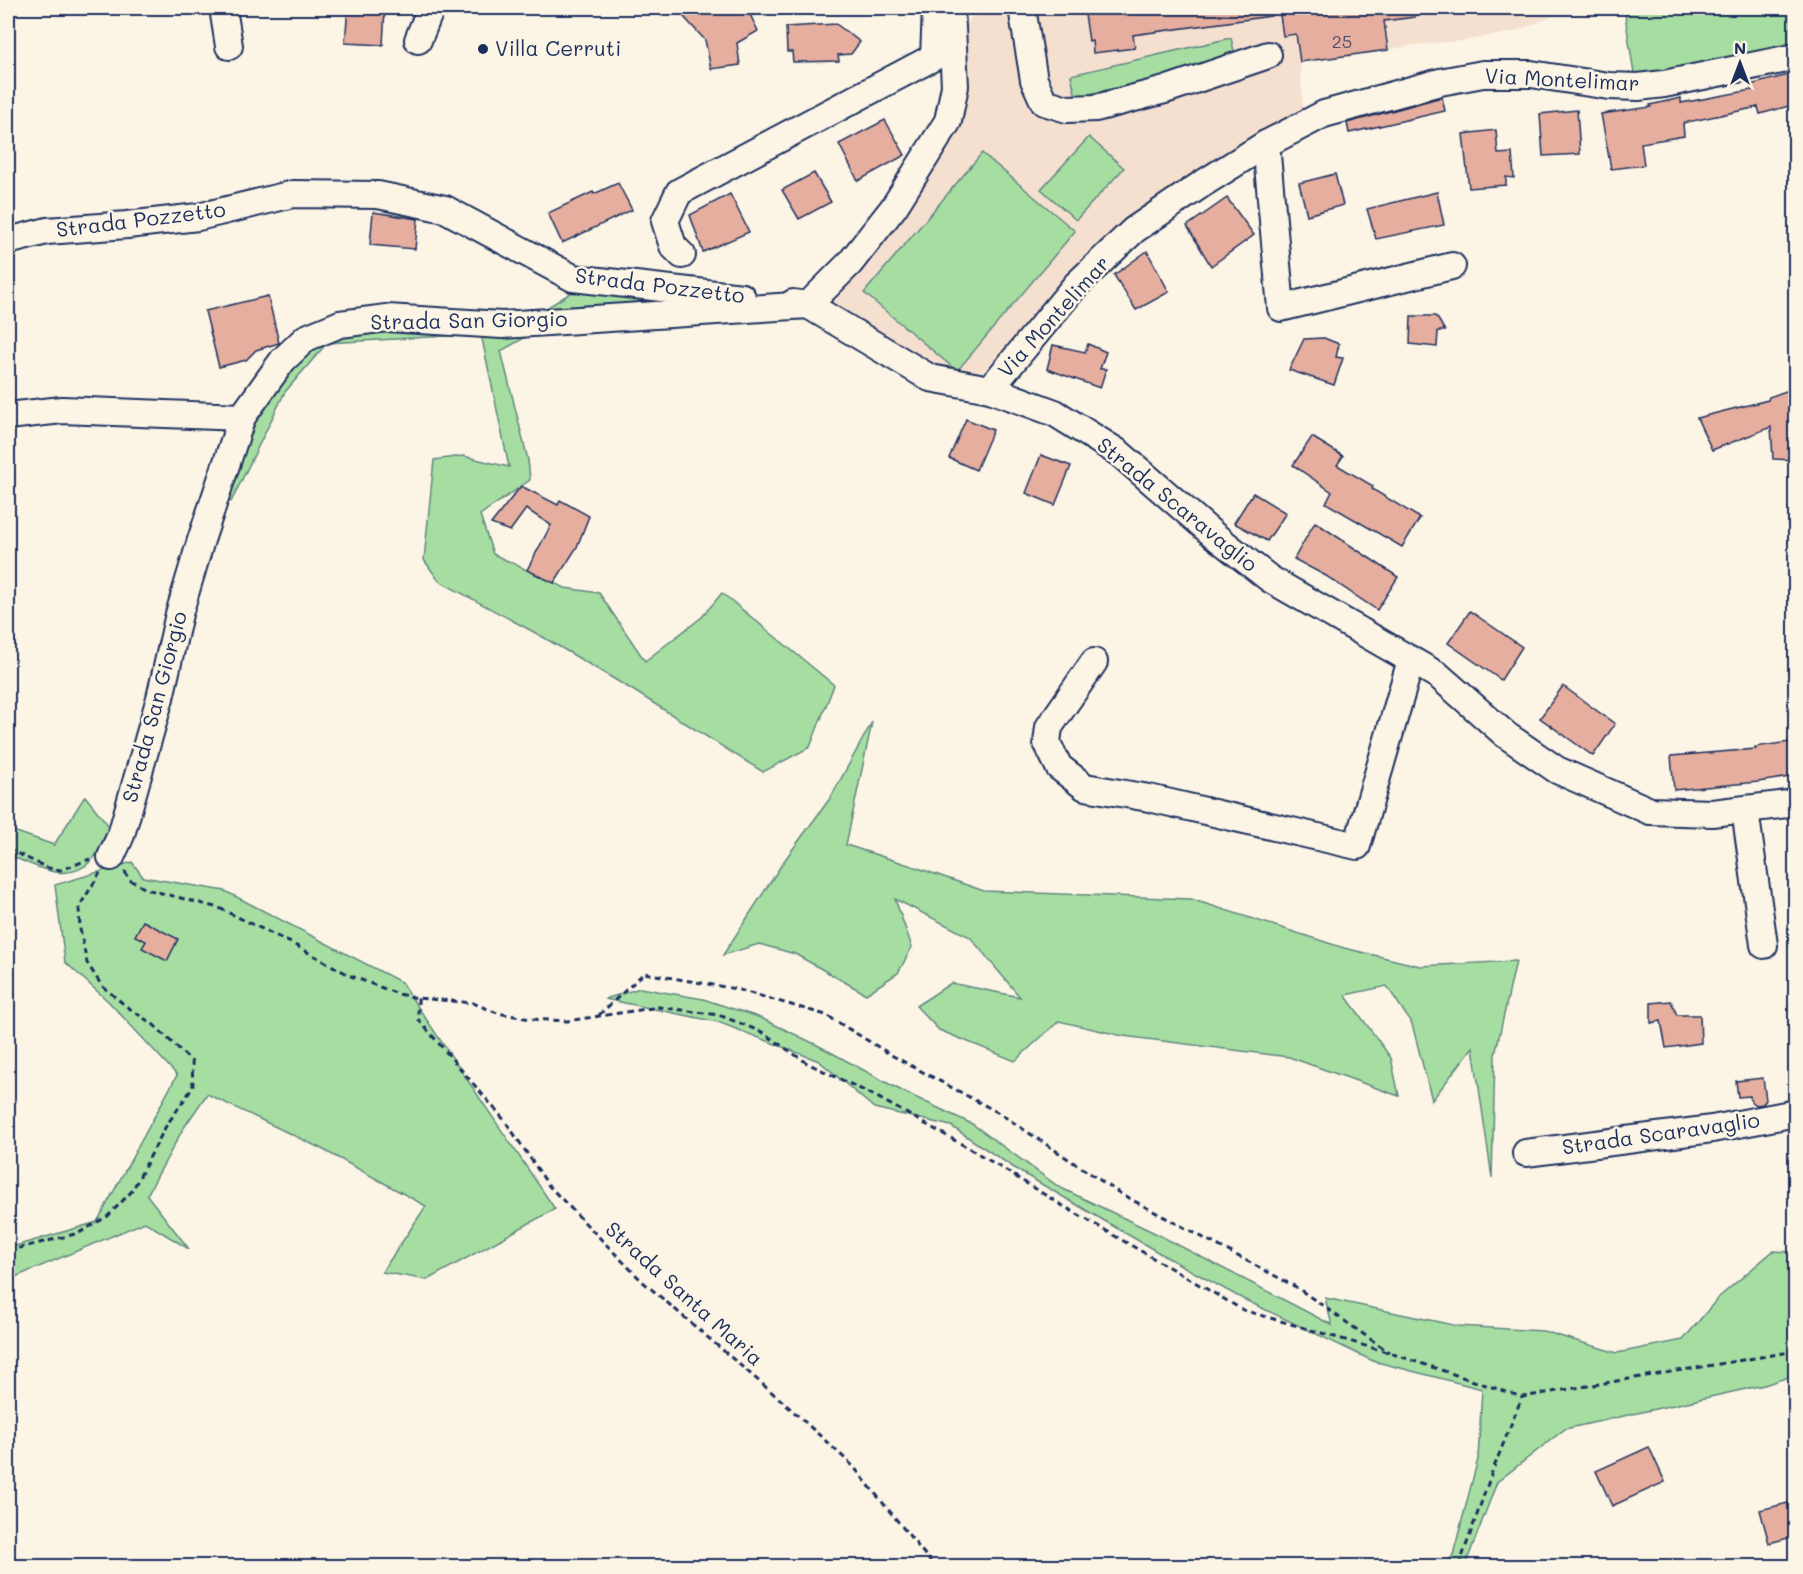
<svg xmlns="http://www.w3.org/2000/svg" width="1803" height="1574" viewBox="0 0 1803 1574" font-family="Mali,sans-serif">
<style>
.built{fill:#f5e0d0}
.green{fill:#a6dea2;stroke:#608680;stroke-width:1.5}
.building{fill:#e6ae9e;stroke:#1b2f5e;stroke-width:1.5}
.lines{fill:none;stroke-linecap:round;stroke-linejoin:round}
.minor-casing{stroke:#1b2f5e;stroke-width:30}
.path{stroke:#1b2f5e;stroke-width:3;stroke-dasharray:6 4.5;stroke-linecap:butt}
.minor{stroke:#fcf5e5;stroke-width:26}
.poi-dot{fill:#1b2f5e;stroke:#fcf5e5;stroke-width:2}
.labels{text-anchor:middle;stroke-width:5;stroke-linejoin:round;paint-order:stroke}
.number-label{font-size:18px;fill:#4e4f6e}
.poi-label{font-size:21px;fill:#1b2f5e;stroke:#fcf5e5;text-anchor:start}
.street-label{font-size:21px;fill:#1b2f5e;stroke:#fcf5e5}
</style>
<rect width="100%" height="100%" fill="#fcf5e5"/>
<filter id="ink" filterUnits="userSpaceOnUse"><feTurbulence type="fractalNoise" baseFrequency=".0167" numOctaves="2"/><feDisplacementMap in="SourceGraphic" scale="12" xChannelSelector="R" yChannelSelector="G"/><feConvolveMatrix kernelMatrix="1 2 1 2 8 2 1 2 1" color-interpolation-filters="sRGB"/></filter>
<g filter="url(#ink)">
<polygon class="built" points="978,8 1573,8 1514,32 1462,41 1413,45 1388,50 1300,62 1303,109 1102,247 1059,286 1025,335 997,363 979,373 950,371 927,361 823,296 956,131 964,27 978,10"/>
<g class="green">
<polygon points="1624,8 1795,8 1795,57 1636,87"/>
<polygon points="1231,38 1236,60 1076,97 1071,75"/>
<polygon points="1089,137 1124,168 1076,220 1041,189"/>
<polygon points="982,153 1075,231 957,371 864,293"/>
<polygon points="580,287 705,302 531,334 501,351 528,460 530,480 480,515 493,554 565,588 599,593 645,661 702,617 722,593 834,685 810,747 763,772 631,689 543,637 439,581 424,560 434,460 463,456 509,467 481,334 327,343 285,392 231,502 222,500 263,397 306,346 359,328 513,329"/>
<polygon points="872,722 846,845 915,867 984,891 1191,899 1344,948 1420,966 1516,961 1495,1055 1492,1178 1473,1047 1432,1100 1412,1024 1387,986 1345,995 1391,1058 1399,1096 1289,1057 1123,1036 1059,1021 1015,1061 939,1030 916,1006 951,983 1020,997 970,937 895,899 912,947 898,973 866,994 795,954 759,944 723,955 784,861 831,797"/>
<path d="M85 796 109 826C104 836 100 852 92 860 67 886 35 865 8 855V829L54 845Z"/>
<polygon points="132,862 143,877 225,891 401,982 555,1209 427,1280 382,1272 426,1206 320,1148 207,1094 183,1129 147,1195 189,1249 145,1222 8,1280 8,1248 97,1222 177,1075 109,1002 65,962 55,885"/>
<polygon points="640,988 703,999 761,1018 821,1047 902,1091 972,1124 1059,1187 1155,1233 1332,1325 1325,1298 1458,1326 1543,1331 1617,1353 1683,1340 1718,1298 1773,1251 1795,1252 1795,1306 1787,1319 1795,1320 1795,1375 1764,1385 1565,1429 1497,1482 1465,1566 1445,1566 1453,1555 1478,1459 1482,1389 1373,1361 1243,1299 1168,1258 1019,1171 951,1126 874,1108 819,1061 718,1022 605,999"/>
</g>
<g class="building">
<polygon points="348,8 385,8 383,45 345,43"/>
<polygon points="694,8 747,8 758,31 737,43 740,65 711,69 705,40 684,17"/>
<polygon points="1084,8 1271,8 1271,16 1133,35 1135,48 1093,53 1092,40 1089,41"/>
<polygon points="1279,8 1415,8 1415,17 1384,21 1388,50 1300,62 1296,34 1283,36"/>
<polygon points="836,24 860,42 851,54 838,55 839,61 793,62 792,52 787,52 786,27"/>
<polygon points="1796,73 1796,104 1760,114 1758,107 1683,123 1684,136 1641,143 1644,165 1611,169 1601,114 1651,107 1650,105 1681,98 1681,103 1752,90 1750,85"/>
<polygon points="1442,97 1445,111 1349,133 1347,123"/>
<polygon points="1577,110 1580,154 1543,156 1540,114"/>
<polygon points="885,120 905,155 858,181 839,144"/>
<polygon points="1496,130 1498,154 1512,153 1514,178 1506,177 1506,185 1469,188 1463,134"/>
<polygon points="814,173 831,202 799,219 782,190"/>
<polygon points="1335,174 1343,205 1307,215 1299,183"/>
<polygon points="618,183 632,210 562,243 548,213 593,192 594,194"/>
<polygon points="1437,192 1444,225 1376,239 1367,209"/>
<polygon points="730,194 749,232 703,252 690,215"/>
<polygon points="1227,198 1254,235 1211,266 1187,226"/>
<polygon points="373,212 418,219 415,249 370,245"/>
<polygon points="1147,251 1169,292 1136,310 1114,275"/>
<polygon points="268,296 279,343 256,350 246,360 219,367 205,311"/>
<polygon points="1411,316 1435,316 1438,319 1445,331 1438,331 1437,347 1410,344"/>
<polygon points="1324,338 1339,344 1336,357 1343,358 1334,385 1289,370 1304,339"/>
<polygon points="1088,344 1106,352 1100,369 1106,369 1100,388 1047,369 1053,345 1085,352"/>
<polygon points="1789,390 1796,405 1796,460 1773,459 1771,427 1712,450 1697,418 1768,400 1769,397"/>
<polygon points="966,419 993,430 976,470 949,458"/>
<polygon points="1312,437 1343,456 1337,465 1373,486 1372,489 1420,518 1402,547 1326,503 1332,492 1293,465"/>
<polygon points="1041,455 1071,466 1055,505 1026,493"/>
<polygon points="521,486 558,505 560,500 589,516 577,547 554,583 527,570 551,525 526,509 510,531 491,524"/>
<polygon points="1253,493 1286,513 1267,541 1234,523"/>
<polygon points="1315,522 1398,577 1377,610 1326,576 1294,559"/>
<polygon points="1470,611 1522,647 1501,680 1448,643"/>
<polygon points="1563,686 1615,724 1593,756 1540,718"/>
<polygon points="1796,741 1796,776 1758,782 1674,790 1671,756 1756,749 1755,747"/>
<polygon points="143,921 178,939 167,961 142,948 146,941 135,936"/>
<polygon points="1671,1001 1677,1015 1700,1015 1701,1043 1666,1048 1661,1021 1651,1023 1651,1003"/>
<polygon points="1763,1078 1766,1100 1763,1104 1757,1105 1751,1102 1750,1096 1738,1097 1736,1081"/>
<polygon points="1649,1447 1665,1482 1612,1506 1596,1471"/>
<polygon points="1796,1501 1796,1536 1769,1543 1760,1510"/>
</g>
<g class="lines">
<defs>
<g id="minor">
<polyline points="223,8 229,46"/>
<polyline points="1022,8 1034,80 1044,102 1067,109 1096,108 1165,90 1268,55"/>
<polyline points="418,40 431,8"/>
<polyline points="1266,144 1281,308 1452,266"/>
<polyline points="8,241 47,231 127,225 198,217 293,194 378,195 445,209 573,278 742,297"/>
<polyline points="682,255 673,246 665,221 679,192 934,57 936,8"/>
<polyline points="793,303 808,305 850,263 894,207 948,121 955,86 951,8"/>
<polyline points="990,389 1076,285 1134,230 1202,184 1266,144 1324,114 1440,82 1483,74 1531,74 1609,86 1638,87 1664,84 1796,57"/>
<polyline points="8,416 62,410 242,417"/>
<polyline points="1094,662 1049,727 1047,743 1059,767 1085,787 1149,798 1357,846 1411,660"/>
<polyline points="1745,810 1764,945"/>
<polyline points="111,857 121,835 160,698 179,614 201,540 242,417 283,360 306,338 340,324 387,318 502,325 808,305 930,378 990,389 1055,413 1119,453 1215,536 1270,579 1439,676 1506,735 1557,770 1650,811 1712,813 1796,803"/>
<polyline points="1526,1153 1712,1129 1796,1113"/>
</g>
</defs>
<use href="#minor" class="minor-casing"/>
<g class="path">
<polyline points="8,849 48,868 61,870 90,859"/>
<polyline points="125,871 128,879 146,889 219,908 291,943 351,976 398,994 418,998 473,1003 497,1013 531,1019 567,1021 659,1007 719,1015 762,1032 807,1063 875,1096 974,1151 1058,1203 1243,1310 1393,1354 1522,1397 1796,1351"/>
<polyline points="418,998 418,1019 506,1122 549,1186 642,1281 782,1401 853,1466 934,1566"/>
<polyline points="599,1015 644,973 736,989 826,1015 893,1056 999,1113 1121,1194 1296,1287 1389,1352"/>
<polyline points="8,1251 79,1233 108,1216 132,1191 166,1126 193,1087 192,1062 154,1025 126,1006 102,986 87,963 80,929 79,907 100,873"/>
<polyline points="1459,1566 1492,1472 1522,1397"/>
</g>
<use href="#minor" class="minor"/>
</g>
</g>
<circle class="poi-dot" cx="483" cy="49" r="6"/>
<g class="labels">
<g class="number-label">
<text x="1342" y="48">25</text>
</g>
<g class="poi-label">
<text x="495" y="56">Villa Cerruti</text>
</g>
<g class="street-label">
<text transform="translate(1562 80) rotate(3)" y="7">Via Montelimar</text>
<text transform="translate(141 220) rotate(-7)" y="7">Strada Pozzetto</text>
<text transform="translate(660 286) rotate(7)" y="7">Strada Pozzetto</text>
<text transform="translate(1054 317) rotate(-48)" y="7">Via Montelimar</text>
<text transform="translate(469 321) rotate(-1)" y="7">Strada San Giorgio</text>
<text transform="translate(1177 505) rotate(39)" y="7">Strada Scaravaglio</text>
<text transform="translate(155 707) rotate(-75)" y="7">Strada San Giorgio</text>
<text transform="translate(1661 1134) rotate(-8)" y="7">Strada Scaravaglio</text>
<text transform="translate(684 1294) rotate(42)" y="7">Strada Santa Maria</text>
</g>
</g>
<rect width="1803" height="1574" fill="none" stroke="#fcf5e5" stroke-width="30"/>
<rect x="15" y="15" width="1773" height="1544" fill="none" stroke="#1b2f5e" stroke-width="2" filter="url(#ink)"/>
<g transform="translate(1740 63)" stroke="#fcf5e5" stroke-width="4.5" paint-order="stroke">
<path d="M0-4.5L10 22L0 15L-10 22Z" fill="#1b2f5e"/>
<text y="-9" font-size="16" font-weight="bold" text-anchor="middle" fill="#1b2f5e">N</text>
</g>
</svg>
